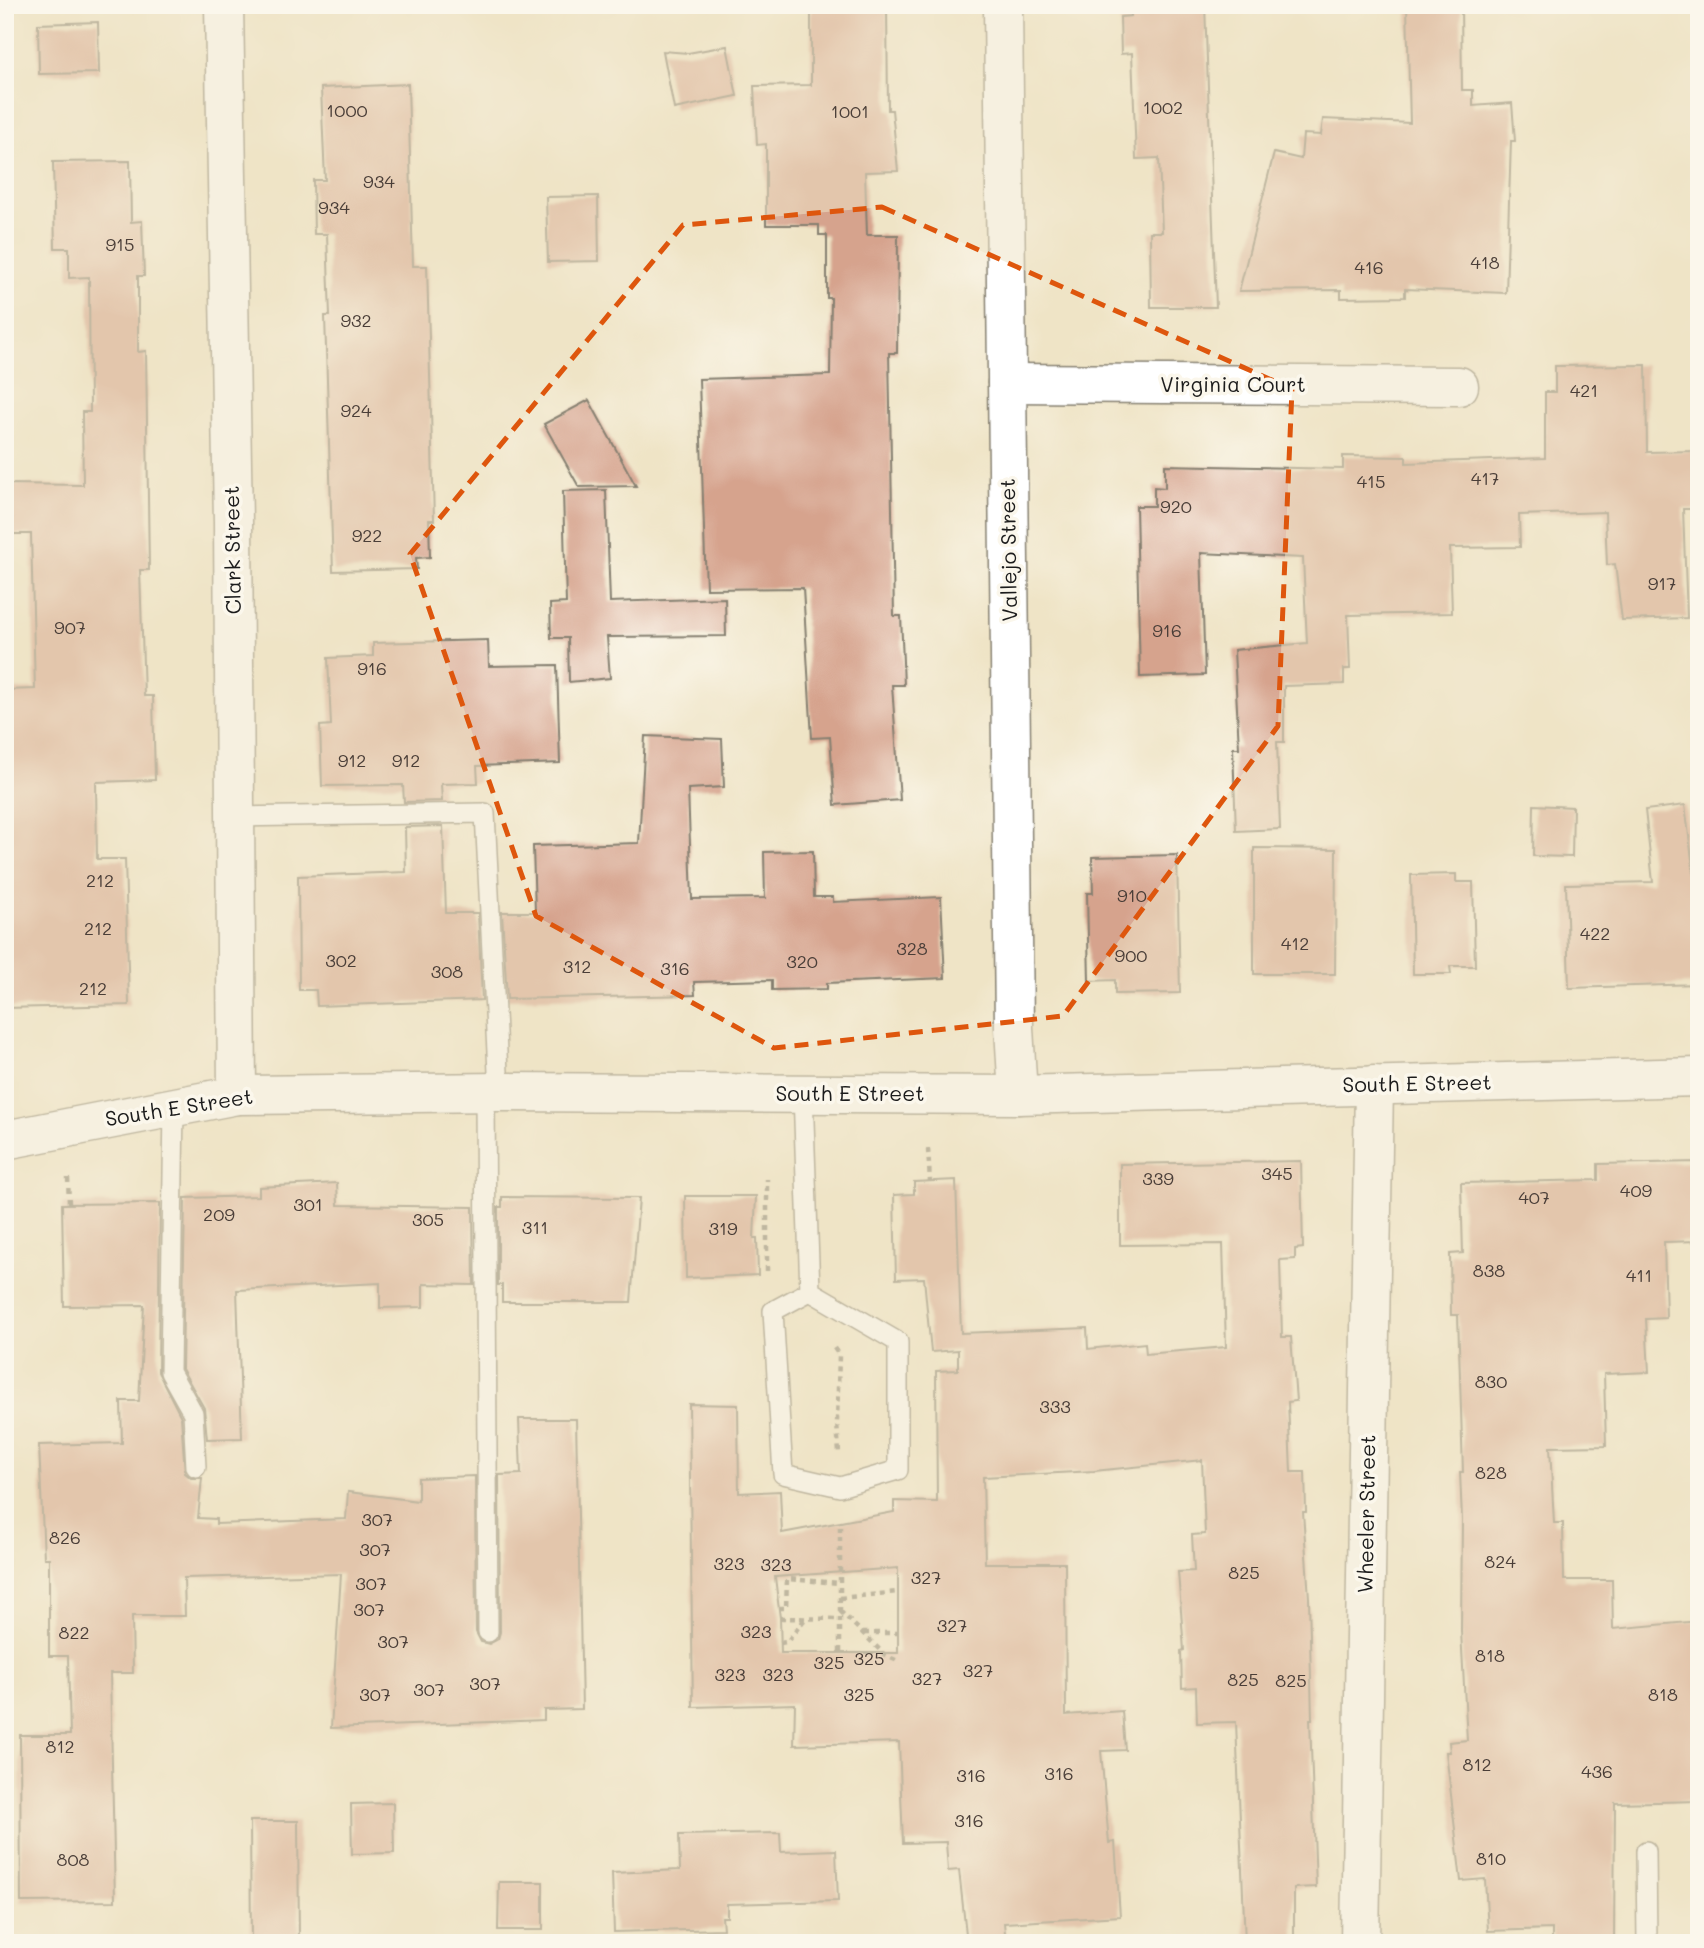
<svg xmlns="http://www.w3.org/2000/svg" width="1704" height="1948" viewBox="0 0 1704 1948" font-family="Mali,sans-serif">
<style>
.building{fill:#d6a38d;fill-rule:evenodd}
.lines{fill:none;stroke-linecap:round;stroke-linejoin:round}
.service-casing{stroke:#868071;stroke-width:22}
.minor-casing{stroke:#868071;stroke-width:41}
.tertiary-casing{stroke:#868071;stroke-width:41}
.path{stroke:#868071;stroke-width:4.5;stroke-dasharray:5 5;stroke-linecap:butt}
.service{stroke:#fff;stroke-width:19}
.minor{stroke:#fff;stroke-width:38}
.tertiary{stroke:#fff;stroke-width:38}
.marked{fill:none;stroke:#de560d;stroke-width:5;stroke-dasharray:14 9;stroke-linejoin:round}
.labels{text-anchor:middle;stroke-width:7;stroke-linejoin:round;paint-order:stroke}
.number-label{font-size:18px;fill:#4a3e38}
.street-label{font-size:21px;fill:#1c1c1c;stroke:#fbf7ec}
</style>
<rect width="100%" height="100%" fill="#fbf7ec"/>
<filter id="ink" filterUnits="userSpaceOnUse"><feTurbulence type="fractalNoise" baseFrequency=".0143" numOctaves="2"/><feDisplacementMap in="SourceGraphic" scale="14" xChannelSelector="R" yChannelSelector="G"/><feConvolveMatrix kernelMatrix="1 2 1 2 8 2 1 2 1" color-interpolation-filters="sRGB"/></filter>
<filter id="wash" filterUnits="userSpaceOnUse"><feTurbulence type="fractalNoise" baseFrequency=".00686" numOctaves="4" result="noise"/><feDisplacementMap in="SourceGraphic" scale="28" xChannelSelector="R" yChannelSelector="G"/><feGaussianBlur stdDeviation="1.57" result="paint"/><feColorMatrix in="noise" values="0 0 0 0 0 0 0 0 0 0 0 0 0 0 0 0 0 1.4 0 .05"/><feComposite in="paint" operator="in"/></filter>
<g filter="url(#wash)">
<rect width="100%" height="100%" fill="#efe4c6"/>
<g id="blocks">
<g class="building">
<polygon points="811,5 887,5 888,110 892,110 898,171 865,172 867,235 898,235 897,353 889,353 894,616 901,616 904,685 892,685 900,800 835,805 830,737 812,738 803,588 706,589 699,379 830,375 831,298 827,298 827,235 819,235 819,225 766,225 766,144 757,145 754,86 811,85"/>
<polygon points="1131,5 1205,5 1216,307 1151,307 1150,232 1162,232 1159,158 1136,159 1132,53 1121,54 1120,17 1131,16"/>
<polygon points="1407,5 1461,5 1462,90 1473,90 1473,106 1512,103 1515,141 1511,141 1506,293 1405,289 1405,297 1341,298 1341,290 1239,291 1274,153 1301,159 1303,134 1321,135 1323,119 1410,123"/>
<polygon points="98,22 99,73 39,74 38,24"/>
<polygon points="727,46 737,96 674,109 663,51 688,53"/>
<polygon points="408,84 413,266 427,266 434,520 429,520 430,557 416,558 417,569 333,571 325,316 330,316 327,234 314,234 313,180 325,180 321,88"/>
<polygon points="130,161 131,222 142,221 144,276 138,276 138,352 146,351 149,570 140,570 144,696 153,696 155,780 96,782 97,859 125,859 129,1005 5,1008 5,690 35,689 31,534 5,534 5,484 83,485 82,412 90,412 89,277 69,278 69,248 55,248 53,162"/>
<polygon points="598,196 599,261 548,262 546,197"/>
<polygon points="1646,365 1647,452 1699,451 1699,509 1683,509 1687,618 1622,620 1615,564 1607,565 1605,512 1519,515 1520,547 1450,548 1452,613 1348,615 1350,669 1344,669 1344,684 1284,686 1284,742 1277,742 1280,829 1236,831 1233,748 1239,748 1234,650 1307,643 1303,558 1201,553 1205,675 1140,677 1136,506 1154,506 1154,487 1165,488 1165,465 1343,469 1343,456 1406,457 1406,463 1545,458 1545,392 1555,392 1555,366"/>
<polygon points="589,400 636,486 579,487 544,424"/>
<polygon points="606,490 610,602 725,598 726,636 607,637 610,678 569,682 568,638 551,638 550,604 566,603 563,491"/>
<polygon points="488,640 489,666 557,665 560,763 477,766 478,783 441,784 442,801 404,802 403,785 322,786 320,726 331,725 328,658 373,656 373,643"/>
<polygon points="645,736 722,739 724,787 688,789 692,899 765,898 764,852 813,851 814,897 833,897 833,902 941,897 945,978 827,983 827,989 772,990 772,980 694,982 695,995 507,999 502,912 535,912 533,846 639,843"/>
<polygon points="1534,805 1573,807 1572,857 1533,856"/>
<polygon points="1685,805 1694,875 1699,874 1699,984 1569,988 1566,884 1653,882 1645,810"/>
<polygon points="443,826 446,913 478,913 482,1000 317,1006 316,990 299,990 298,876 406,872 405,827"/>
<polygon points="1254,848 1336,849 1335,974 1254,974"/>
<polygon points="1177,855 1180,993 1115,994 1115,980 1089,981 1087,893 1093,893 1092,857"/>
<polygon points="1456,874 1456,882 1473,882 1475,966 1450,966 1451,974 1413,974 1411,875"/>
<path d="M1301 1161 1303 1248 1295 1249V1259L1280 1260 1282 1337H1291L1296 1401 1288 1402 1291 1472H1305L1306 1512H1303L1309 1598 1312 1719H1310L1316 1887 1294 1888V1943H1245L1236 1722 1197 1723 1196 1687 1182 1688 1181 1651 1184 1650 1178 1572 1194 1571 1192 1535 1205 1534 1202 1460 1094 1471 983 1477 985 1563H1065L1066 1715 1122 1711 1125 1750 1101 1751 1109 1843 1115 1842 1120 1916 1004 1923 1006 1943H967L959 1870 948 1871 946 1842 903 1843 899 1742 794 1745 795 1704 693 1707 689 1404 738 1405 739 1493 780 1491 782 1533 894 1512V1501L937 1502 936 1371 958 1370V1350L931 1352 924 1278 896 1279 894 1195 914 1194V1182L956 1180 961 1333 1087 1328 1088 1349 1145 1343 1146 1354 1226 1347 1223 1244 1120 1245V1164ZM898 1568V1653H781L780 1618 775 1577Z"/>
<polygon points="1699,1162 1699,1241 1664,1242 1666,1318 1646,1319 1649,1372 1604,1374 1606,1446 1550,1447 1554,1523 1563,1523 1564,1580 1612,1580 1613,1629 1699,1621 1699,1801 1615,1803 1614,1943 1552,1943 1552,1929 1488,1931 1485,1879 1461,1881 1446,1752 1450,1752 1449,1742 1467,1740 1461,1631 1462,1520 1460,1472 1463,1472 1458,1315 1451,1315 1450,1254 1463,1253 1461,1183 1598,1180 1598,1164"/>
<polygon points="337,1183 338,1205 473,1207 474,1285 423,1284 423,1307 380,1308 380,1283 237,1290 242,1438 207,1439 204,1408 182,1369 185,1198 259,1196 259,1187"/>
<polygon points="685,1196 756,1196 754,1238 757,1238 758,1275 686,1278"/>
<polygon points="502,1197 639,1198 631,1302 502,1302 502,1285 498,1285 498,1207 502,1207"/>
<polygon points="160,1203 158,1372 181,1417 185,1473 191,1478 202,1478 198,1518 216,1519 216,1524 346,1519 348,1492 418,1501 418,1478 475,1476 476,1632 481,1642 489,1644 498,1639 500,1632 499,1475 521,1474 519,1419 576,1419 582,1709 544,1710 544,1720 331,1728 341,1574 184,1578 185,1616 132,1616 133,1673 110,1673 115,1901 21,1902 20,1735 70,1735 68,1656 49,1656 49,1558 44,1558 39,1445 122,1443 121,1401 139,1401 144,1305 64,1306 62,1204"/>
<polygon points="393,1803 394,1853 352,1854 351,1804"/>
<polygon points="250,1821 298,1821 299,1943 251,1943"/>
<polygon points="780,1833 781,1852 836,1850 838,1901 727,1904 727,1917 722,1917 723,1929 614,1932 612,1873 680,1870 679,1835"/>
<polygon points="499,1882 543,1882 543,1930 498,1930"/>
</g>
</g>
</g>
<g filter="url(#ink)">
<use href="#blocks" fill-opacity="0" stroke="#868071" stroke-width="2"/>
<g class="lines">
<defs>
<g id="service">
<polyline points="235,817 485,813 499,1092"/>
<polyline points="485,1092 488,1632"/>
<polyline points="803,1093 810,1291 773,1311 783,1474 840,1487 898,1470 898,1342 810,1291"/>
<polyline points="174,1107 170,1372 193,1413 196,1467"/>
<polyline points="1646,1851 1647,1943"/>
</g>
<g id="minor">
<polyline points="224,5 233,522 237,1095"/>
<polyline points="1003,5 1014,1028 1018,1095"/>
<polyline points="1007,383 1459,386"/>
<polyline points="1360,1943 1374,1085"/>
</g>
<polyline id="tertiary" points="5,1140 237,1095 499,1092 1018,1095 1699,1077"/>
</defs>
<use href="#service" class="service-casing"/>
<use href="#minor" class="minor-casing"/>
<use href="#tertiary" class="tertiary-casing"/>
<g class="path">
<polyline points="928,1149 930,1181"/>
<polyline points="68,1178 69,1204"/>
<polyline points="767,1271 767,1179"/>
<polyline points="834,1348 839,1355 837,1422 839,1453"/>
<polyline points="840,1598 898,1592"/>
<polyline points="779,1608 786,1608 787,1579 840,1583"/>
<polyline points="840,1611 886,1656 898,1661"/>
<polyline points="780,1618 840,1619"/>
<polyline points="864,1633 898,1633"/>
<polyline points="780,1643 787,1642 805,1619"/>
<polyline points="840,1652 840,1522"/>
</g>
<use href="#service" class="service"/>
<use href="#minor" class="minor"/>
<use href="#tertiary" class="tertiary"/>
</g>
</g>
<path d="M0 0H1704V1948H0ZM882 207 1292 389 1278 726 1063 1016 774 1048 536 916 410 554 683 225Z" fill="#efe4c6" fill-opacity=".55" fill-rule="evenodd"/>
<path class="marked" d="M882 207 1292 389 1278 726 1063 1016 774 1048 536 916 410 554 683 225Z"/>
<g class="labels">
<g class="number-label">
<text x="1163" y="114">1002</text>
<text x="347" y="117">1000</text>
<text x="850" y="118">1001</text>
<text x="379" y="188">934</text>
<text x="334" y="214">934</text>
<text x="120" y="251">915</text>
<text x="1485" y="269">418</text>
<text x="1369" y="274">416</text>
<text x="356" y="327">932</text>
<text x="1584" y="397">421</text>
<text x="356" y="417">924</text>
<text x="1485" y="485">417</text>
<text x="1371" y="488">415</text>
<text x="1176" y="513">920</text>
<text x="367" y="542">922</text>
<text x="1662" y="590">917</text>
<text x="70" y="634">907</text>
<text x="1167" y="637">916</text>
<text x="372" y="675">916</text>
<text x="352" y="767">912</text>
<text x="406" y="767">912</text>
<text x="100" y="887">212</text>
<text x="1132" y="902">910</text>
<text x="98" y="935">212</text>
<text x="1595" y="940">422</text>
<text x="1295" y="950">412</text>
<text x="912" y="955">328</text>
<text x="1131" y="962">900</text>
<text x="341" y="967">302</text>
<text x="802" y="968">320</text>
<text x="577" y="973">312</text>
<text x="675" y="975">316</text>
<text x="447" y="978">308</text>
<text x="93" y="995">212</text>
<text x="1277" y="1180">345</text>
<text x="1158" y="1185">339</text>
<text x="1636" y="1197">409</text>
<text x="1534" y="1204">407</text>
<text x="308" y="1211">301</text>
<text x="219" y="1221">209</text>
<text x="428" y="1226">305</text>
<text x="535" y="1234">311</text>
<text x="723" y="1235">319</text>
<text x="1489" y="1277">838</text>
<text x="1639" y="1282">411</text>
<text x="1491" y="1388">830</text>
<text x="1055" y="1413">333</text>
<text x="1491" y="1479">828</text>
<text x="377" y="1526">307</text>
<text x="65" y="1544">826</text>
<text x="375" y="1556">307</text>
<text x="1500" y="1568">824</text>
<text x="729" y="1570">323</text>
<text x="776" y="1571">323</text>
<text x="1244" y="1579">825</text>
<text x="926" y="1584">327</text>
<text x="371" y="1590">307</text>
<text x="369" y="1616">307</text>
<text x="952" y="1632">327</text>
<text x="756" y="1638">323</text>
<text x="74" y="1639">822</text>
<text x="393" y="1648">307</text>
<text x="1490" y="1662">818</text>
<text x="869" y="1665">325</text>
<text x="829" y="1669">325</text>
<text x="978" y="1677">327</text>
<text x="730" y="1681">323</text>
<text x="778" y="1681">323</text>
<text x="927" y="1685">327</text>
<text x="1243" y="1686">825</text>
<text x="1291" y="1687">825</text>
<text x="485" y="1690">307</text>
<text x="429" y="1696">307</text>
<text x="375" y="1701">307</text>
<text x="859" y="1701">325</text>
<text x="1663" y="1701">818</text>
<text x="60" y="1753">812</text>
<text x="1477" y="1771">812</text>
<text x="1597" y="1778">436</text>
<text x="1059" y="1780">316</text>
<text x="971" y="1782">316</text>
<text x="969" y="1827">316</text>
<text x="1491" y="1865">810</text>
<text x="73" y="1866">808</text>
</g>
<g class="street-label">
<text x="1233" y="392">Virginia Court</text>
<text transform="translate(233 550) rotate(-91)" y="7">Clark Street</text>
<text transform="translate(1009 550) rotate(-91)" y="7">Vallejo Street</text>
<text transform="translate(1417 1084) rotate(-1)" y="7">South E Street</text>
<text x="850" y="1101">South E Street</text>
<text transform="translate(179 1108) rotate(-9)" y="7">South E Street</text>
<text transform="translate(1367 1514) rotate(-89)" y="7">Wheeler Street</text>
</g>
</g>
<rect width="1704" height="1948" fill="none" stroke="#fbf7ec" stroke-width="28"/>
</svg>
